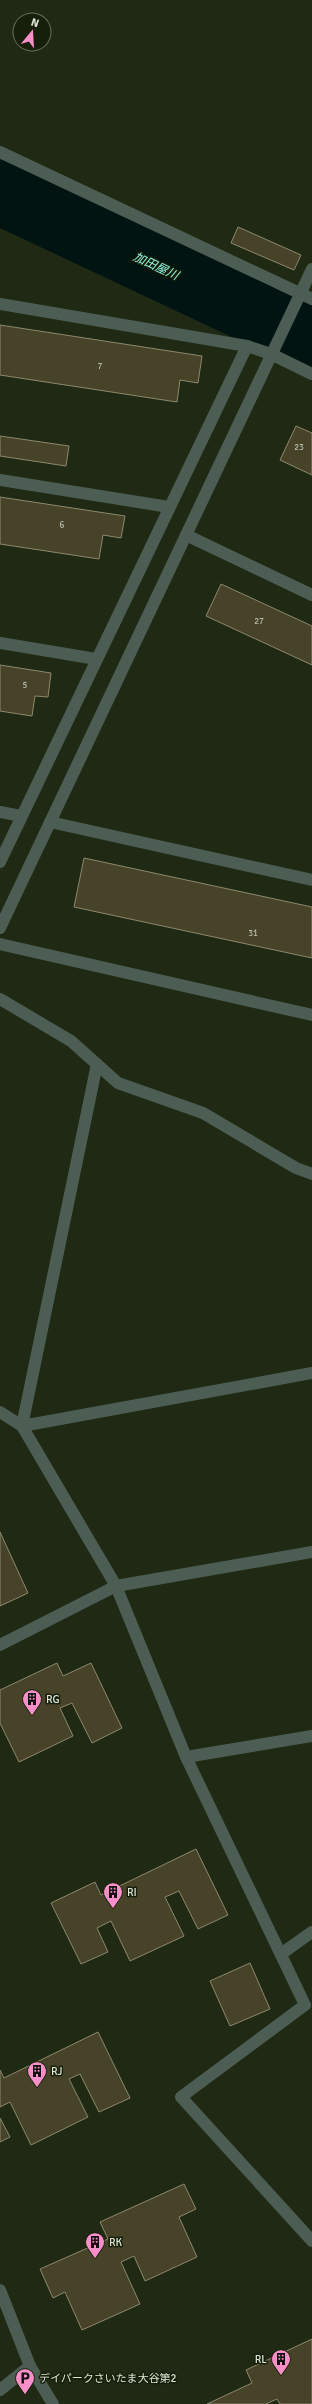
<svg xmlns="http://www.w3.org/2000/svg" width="312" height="2404" viewBox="0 0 312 2404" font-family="Signika,'Noto Sans JP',sans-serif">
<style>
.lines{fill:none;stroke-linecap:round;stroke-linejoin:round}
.river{stroke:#021412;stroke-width:65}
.building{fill:#474329;stroke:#8d896c}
.minor{stroke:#4c5e53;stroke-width:12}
.labels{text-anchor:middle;stroke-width:3;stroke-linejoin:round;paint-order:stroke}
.number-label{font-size:9px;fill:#b8bdac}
.poi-label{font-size:11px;fill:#dee6d7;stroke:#161f09;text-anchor:start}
.water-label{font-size:12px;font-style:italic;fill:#90f4e8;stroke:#161f09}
</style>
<rect width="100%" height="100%" fill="#1f2913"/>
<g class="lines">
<polyline class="river" points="0,192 312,339"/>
</g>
<g class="building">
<polygon points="238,227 301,255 294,270 231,243"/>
<polygon points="0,325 202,356 198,383 180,380 177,402 0,375"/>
<polygon points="296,426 312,433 312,475 280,460"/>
<polygon points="0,436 69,446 66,466 0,456"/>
<polygon points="0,497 125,516 121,538 103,535 99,559 0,544"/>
<polygon points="221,584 312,626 312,665 206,616"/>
<polygon points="0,665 51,673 48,697 35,696 32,716 0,711"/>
<polygon points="84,858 312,907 312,958 74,907"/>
<polygon points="0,1532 28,1593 0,1606"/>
<polygon points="57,1663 63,1676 91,1663 122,1728 92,1743 72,1703 60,1708 73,1736 19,1762 0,1723 0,1690"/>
<polygon points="196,1849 228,1915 198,1929 179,1891 165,1897 184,1936 130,1961 111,1921 97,1928 108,1952 81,1964 51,1903 95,1882 101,1895"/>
<polygon points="250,1963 270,2009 230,2026 210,1981"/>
<polygon points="98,2032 130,2098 99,2112 80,2074 69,2079 88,2117 31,2145 10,2102 0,2107 0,2070 4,2078"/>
<polygon points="0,2118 10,2137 0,2142"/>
<polygon points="184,2184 196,2209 179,2217 197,2257 145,2281 134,2256 121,2262 140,2304 82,2330 65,2292 53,2298 40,2269 108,2239 100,2222"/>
<polygon points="312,2339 312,2404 280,2404 277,2399 266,2404 207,2404 252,2383 246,2370"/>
</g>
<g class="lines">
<g class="minor">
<polyline points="0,152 312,299"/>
<polyline points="0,304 247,346 271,354 312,374"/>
<polyline points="0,480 169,507"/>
<polyline points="186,535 312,595"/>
<polyline points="0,643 96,659"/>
<polyline points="0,812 21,816"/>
<polyline points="50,822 312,880"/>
<polyline points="0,862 247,346"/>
<polyline points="0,928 312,269"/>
<polyline points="0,944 312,1015"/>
<polyline points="0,999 71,1041 118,1083 203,1113 296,1168 312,1174"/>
<polyline points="97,1064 22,1426 312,1373"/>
<polyline points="0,1412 22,1426 116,1586 186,1757 305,2005 181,2097 312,2241"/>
<polyline points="0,1645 116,1586 312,1552"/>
<polyline points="186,1757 312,1736"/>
<polyline points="281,1954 312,1932"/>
<polyline points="0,2290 30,2366 53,2404"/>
<polyline points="0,2390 30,2366"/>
</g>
</g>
<defs>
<symbol id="building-pin" viewBox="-11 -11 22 30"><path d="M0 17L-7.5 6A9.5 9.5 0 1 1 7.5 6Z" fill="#f98fc9" stroke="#161f09"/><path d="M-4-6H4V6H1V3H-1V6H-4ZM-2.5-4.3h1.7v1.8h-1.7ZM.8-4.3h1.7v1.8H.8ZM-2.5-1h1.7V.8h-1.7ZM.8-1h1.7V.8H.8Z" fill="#111"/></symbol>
<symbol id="parking-pin" viewBox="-11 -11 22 30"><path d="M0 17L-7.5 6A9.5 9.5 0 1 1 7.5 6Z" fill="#f98fc9" stroke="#161f09"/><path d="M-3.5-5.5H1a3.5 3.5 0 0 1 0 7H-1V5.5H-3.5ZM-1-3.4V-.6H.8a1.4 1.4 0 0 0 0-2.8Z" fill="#111"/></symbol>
</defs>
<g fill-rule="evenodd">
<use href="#building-pin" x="21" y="1688" width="22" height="30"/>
<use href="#building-pin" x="102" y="1881" width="22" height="30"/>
<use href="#building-pin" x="26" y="2060" width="22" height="30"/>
<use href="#building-pin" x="84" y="2231" width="22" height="30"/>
<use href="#building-pin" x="270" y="2348" width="22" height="30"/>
<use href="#parking-pin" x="14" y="2367" width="22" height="30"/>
</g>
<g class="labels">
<g class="number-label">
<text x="100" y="369">7</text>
<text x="299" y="450">23</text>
<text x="62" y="528">6</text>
<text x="259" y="624">27</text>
<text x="25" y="688">5</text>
<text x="253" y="936">31</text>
</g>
<g class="poi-label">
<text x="46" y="1703">RG</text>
<text x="127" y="1896">RI</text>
<text x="51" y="2075">RJ</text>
<text x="109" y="2246">RK</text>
<text x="267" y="2363" text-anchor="end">RL</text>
<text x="39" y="2382">デイパークさいたま大谷第2</text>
</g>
<g class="water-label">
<text transform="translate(156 266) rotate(25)" y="4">加田屋川</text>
</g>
</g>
<g transform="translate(32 32) rotate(18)"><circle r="19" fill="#161f09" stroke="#666f5b"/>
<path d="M0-3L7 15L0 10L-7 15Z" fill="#f98fc9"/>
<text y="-6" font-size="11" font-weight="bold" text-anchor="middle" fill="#dee6d7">N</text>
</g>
</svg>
